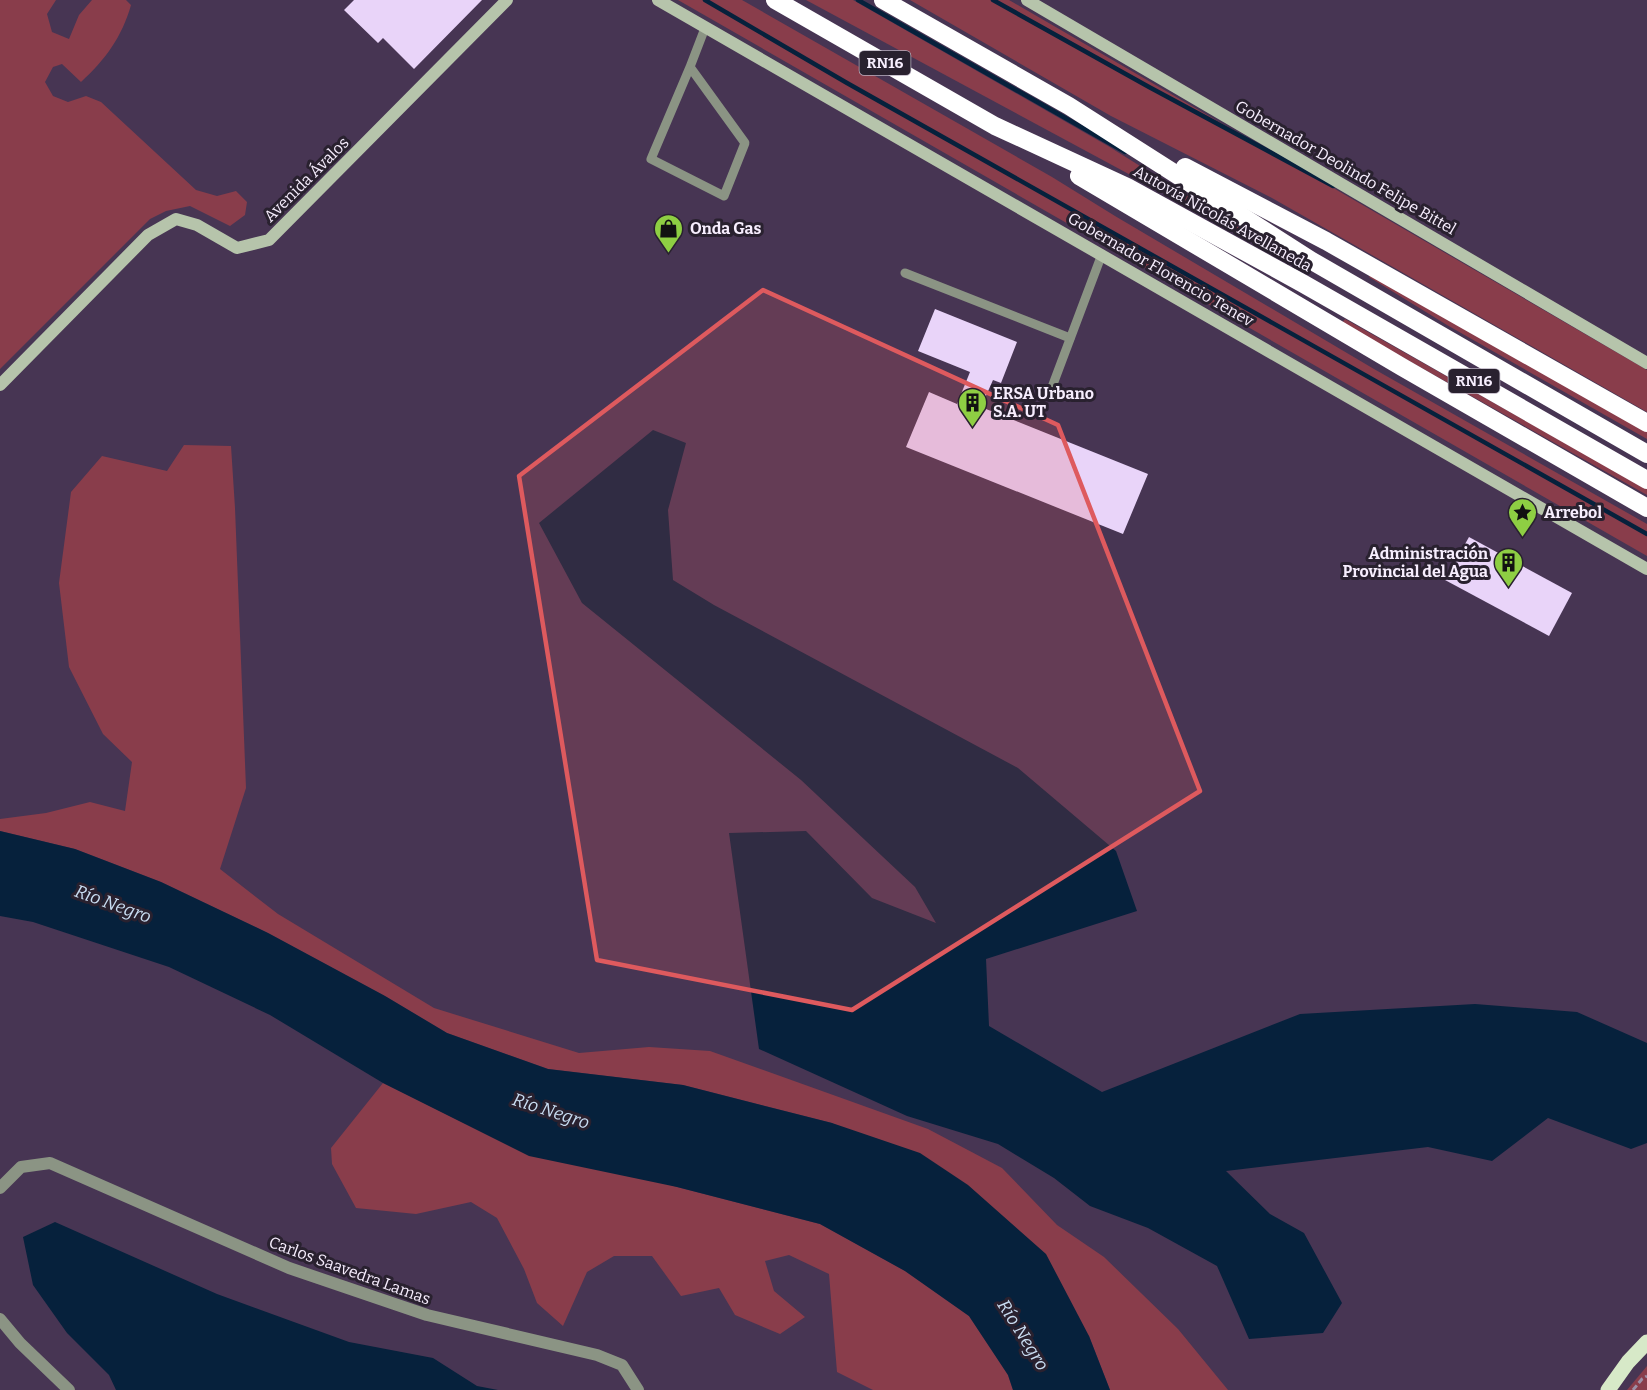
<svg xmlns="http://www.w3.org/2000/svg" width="1647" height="1390" viewBox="0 0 1647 1390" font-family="Bitter,serif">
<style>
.green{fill:#893d4b}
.water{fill:#06213c}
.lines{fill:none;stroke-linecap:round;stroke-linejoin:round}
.stream{stroke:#06213c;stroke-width:4.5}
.building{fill:#e9d4f9}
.path{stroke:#9d90a7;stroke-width:3;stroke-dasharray:6 3;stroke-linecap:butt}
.lane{stroke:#8b9484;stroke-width:9}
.street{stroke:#8b9484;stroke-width:12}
.secondary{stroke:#b6c4ab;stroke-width:12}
.primary{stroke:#d7e9c8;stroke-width:15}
.highway{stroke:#fff;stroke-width:18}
.marked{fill:#de5a5e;fill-opacity:0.2;stroke:#de5a5e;stroke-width:4.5;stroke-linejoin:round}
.labels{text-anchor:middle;stroke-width:6;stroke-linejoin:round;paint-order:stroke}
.shield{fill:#29212f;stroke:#b9b0c0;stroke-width:1.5}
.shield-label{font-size:15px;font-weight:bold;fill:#f7eefe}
.street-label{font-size:16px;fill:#f7eefe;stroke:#29212f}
.poi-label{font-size:16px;font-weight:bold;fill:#f7eefe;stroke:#29212f;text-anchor:start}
.water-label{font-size:18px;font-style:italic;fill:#c9ddf2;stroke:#29212f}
</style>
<rect width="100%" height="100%" fill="#473553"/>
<g class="green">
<path d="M0 0H56L47 14 52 32 69 39 79 15 92 0H126L131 5C122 37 105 60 81 82L62 64 53 67 45 82 53 96 68 102 86 96 101 102 196 190 217 196 236 191 247 202 245 215 230 226 190 206 166 211 150 219 0 369Z"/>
<polygon points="678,0 742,0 1052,177 1115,216 1374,369 1647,524 1647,556"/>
<polygon points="806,0 853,0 1108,146 1307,270"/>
<polygon points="910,0 1009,0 1647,370 1647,412 1272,198 1111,116"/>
<polygon points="1371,274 1647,431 1647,439 1447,325 1369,277"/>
<polygon points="1345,319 1647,489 1647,495 1342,323"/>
<polygon points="184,445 231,446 235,508 246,788 220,869 278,914 434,1008 579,1053 649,1047 710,1051 928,1129 1002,1168 1057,1225 1104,1257 1178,1329 1228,1390 1110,1390 1089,1336 832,1123 683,1085 548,1069 447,1033 385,996 268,933 161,882 75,849 0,831 0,819 46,813 90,802 125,811 132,762 103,734 69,667 59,583 71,492 102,456 167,471"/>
<polygon points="383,1083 464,1123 677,1187 820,1224 905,1271 969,1316 1008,1375 1013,1390 873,1390 837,1372 829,1274 789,1255 765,1261 774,1291 805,1317 780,1334 735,1315 719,1288 681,1296 652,1256 614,1256 587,1272 563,1326 537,1303 524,1269 497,1218 471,1202 416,1214 356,1208 332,1164 331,1148"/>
<polygon points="1647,1366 1647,1390 1627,1390"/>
</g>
<g class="water">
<polygon points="653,430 686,443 668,510 673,580 714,605 1018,768 1116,851 1137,911 986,959 989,1026 1102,1092 1300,1014 1475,1004 1577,1012 1647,1043 1647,1143 1631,1149 1548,1118 1492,1161 1428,1147 1226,1171 1270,1214 1304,1233 1342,1303 1323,1333 1249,1339 1217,1266 1148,1228 1090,1206 1054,1178 998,1144 907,1116 759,1049 729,833 806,831 872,898 936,923 915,887 801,780 582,603 539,523"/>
<polygon points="0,831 75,849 161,882 268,933 385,996 447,1033 548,1069 683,1085 832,1123 920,1153 968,1185 1046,1254 1089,1336 1110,1390 1013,1390 1008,1375 969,1316 905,1271 820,1224 677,1187 529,1156 383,1083 270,1015 169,967 33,922 0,916"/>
<polygon points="55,1222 217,1294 349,1342 433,1358 477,1386 498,1390 116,1390 109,1375 67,1333 33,1285 23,1237"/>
</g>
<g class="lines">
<g class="stream">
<polyline points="705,0 847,83 1647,534"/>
<polyline points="858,0 1125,152"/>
<polyline points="993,0 1149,87 1333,186"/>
</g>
</g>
<g class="building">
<polygon points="354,0 482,0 414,69 383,38 378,43 344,10"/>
<polygon points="935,309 1017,342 1001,383 993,380 981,407 1148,474 1123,534 906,447 929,392 957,404 970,372 918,351"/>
<polygon points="1469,537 1572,593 1549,636 1445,580"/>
</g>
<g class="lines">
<polyline class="path" points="1633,1390 1642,1379 1647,1376"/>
<g class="lane">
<polyline points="690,67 651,159 724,196 745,143 690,67 705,28"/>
<polyline points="905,273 1070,338"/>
<polyline points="1052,387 1102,254"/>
</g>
<g class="street">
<polyline points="0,1188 21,1167 50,1163 289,1268 427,1315 597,1355 622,1365 638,1390"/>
<polyline points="0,1319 20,1343 69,1390"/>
</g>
<g class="secondary">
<polyline points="658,0 1647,569"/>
<polyline points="1027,0 1647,363"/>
<polyline points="0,385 148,235 176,219 197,225 237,248 269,240 507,0"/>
</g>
<polyline class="primary" points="1608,1390 1628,1362 1647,1342"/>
<g class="highway">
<polyline points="775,0 995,126 1127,187 1302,283 1647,480"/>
<polyline points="883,0 1069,106 1312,261 1647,454"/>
<polyline points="1185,167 1326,241 1647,423"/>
<polyline points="1079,176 1402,367 1647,508"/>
</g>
</g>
<path class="marked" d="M763 290 1058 425 1200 791 852 1010 597 960 519 476Z"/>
<defs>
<symbol id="shop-pin" viewBox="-11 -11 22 30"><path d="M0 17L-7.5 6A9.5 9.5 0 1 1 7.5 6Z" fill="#8ece43" stroke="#29212f"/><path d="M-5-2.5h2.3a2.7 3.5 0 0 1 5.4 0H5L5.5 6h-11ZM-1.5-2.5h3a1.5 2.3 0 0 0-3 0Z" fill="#111"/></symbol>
<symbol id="building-pin" viewBox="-11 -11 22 30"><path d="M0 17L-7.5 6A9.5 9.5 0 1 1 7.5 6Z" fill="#8ece43" stroke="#29212f"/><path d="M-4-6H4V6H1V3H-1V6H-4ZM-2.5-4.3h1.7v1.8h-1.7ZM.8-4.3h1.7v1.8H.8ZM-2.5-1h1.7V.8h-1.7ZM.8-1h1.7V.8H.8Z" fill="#111"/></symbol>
<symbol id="sight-pin" viewBox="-11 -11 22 30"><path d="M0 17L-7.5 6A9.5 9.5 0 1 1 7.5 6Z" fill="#8ece43" stroke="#29212f"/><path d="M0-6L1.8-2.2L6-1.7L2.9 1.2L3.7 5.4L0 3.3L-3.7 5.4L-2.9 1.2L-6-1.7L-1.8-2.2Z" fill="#111"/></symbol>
</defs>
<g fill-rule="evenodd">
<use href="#shop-pin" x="652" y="212" width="33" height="45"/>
<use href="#building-pin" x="956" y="386" width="33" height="45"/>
<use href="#sight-pin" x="1506" y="496" width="33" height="45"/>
<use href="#building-pin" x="1492" y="546" width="33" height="45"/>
</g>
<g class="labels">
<g class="shield">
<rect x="859.5" y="51" width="51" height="24" rx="4.5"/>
<rect x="1448.5" y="369" width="51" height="24" rx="4.5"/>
</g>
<g class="shield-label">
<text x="885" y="68">RN16</text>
<text x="1474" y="386">RN16</text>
</g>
<g class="street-label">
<text transform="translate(1346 167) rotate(30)" y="6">Gobernador Deolindo Felipe Bittel</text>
<text transform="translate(306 179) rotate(-45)" y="6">Avenida Ávalos</text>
<text transform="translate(1223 218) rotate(29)" y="6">Autovía Nicolás Avellaneda</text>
<text transform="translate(1161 269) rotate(30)" y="6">Gobernador Florencio Tenev</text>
<text transform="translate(350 1270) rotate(20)" y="6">Carlos Saavedra Lamas</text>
</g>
<g class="poi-label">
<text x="690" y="234">Onda Gas</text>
<text x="993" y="399">ERSA Urbano<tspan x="993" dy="18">S.A. UT</tspan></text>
<text x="1544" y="518">Arrebol</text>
<text x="1488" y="559" text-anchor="end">Administración<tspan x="1488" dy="18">Provincial del Agua</tspan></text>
</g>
<g class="water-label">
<text transform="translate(113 904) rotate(20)" y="6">Río Negro</text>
<text transform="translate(551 1111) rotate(18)" y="6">Río Negro</text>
<text transform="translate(1023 1335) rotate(58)" y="6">Río Negro</text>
</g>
</g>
</svg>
